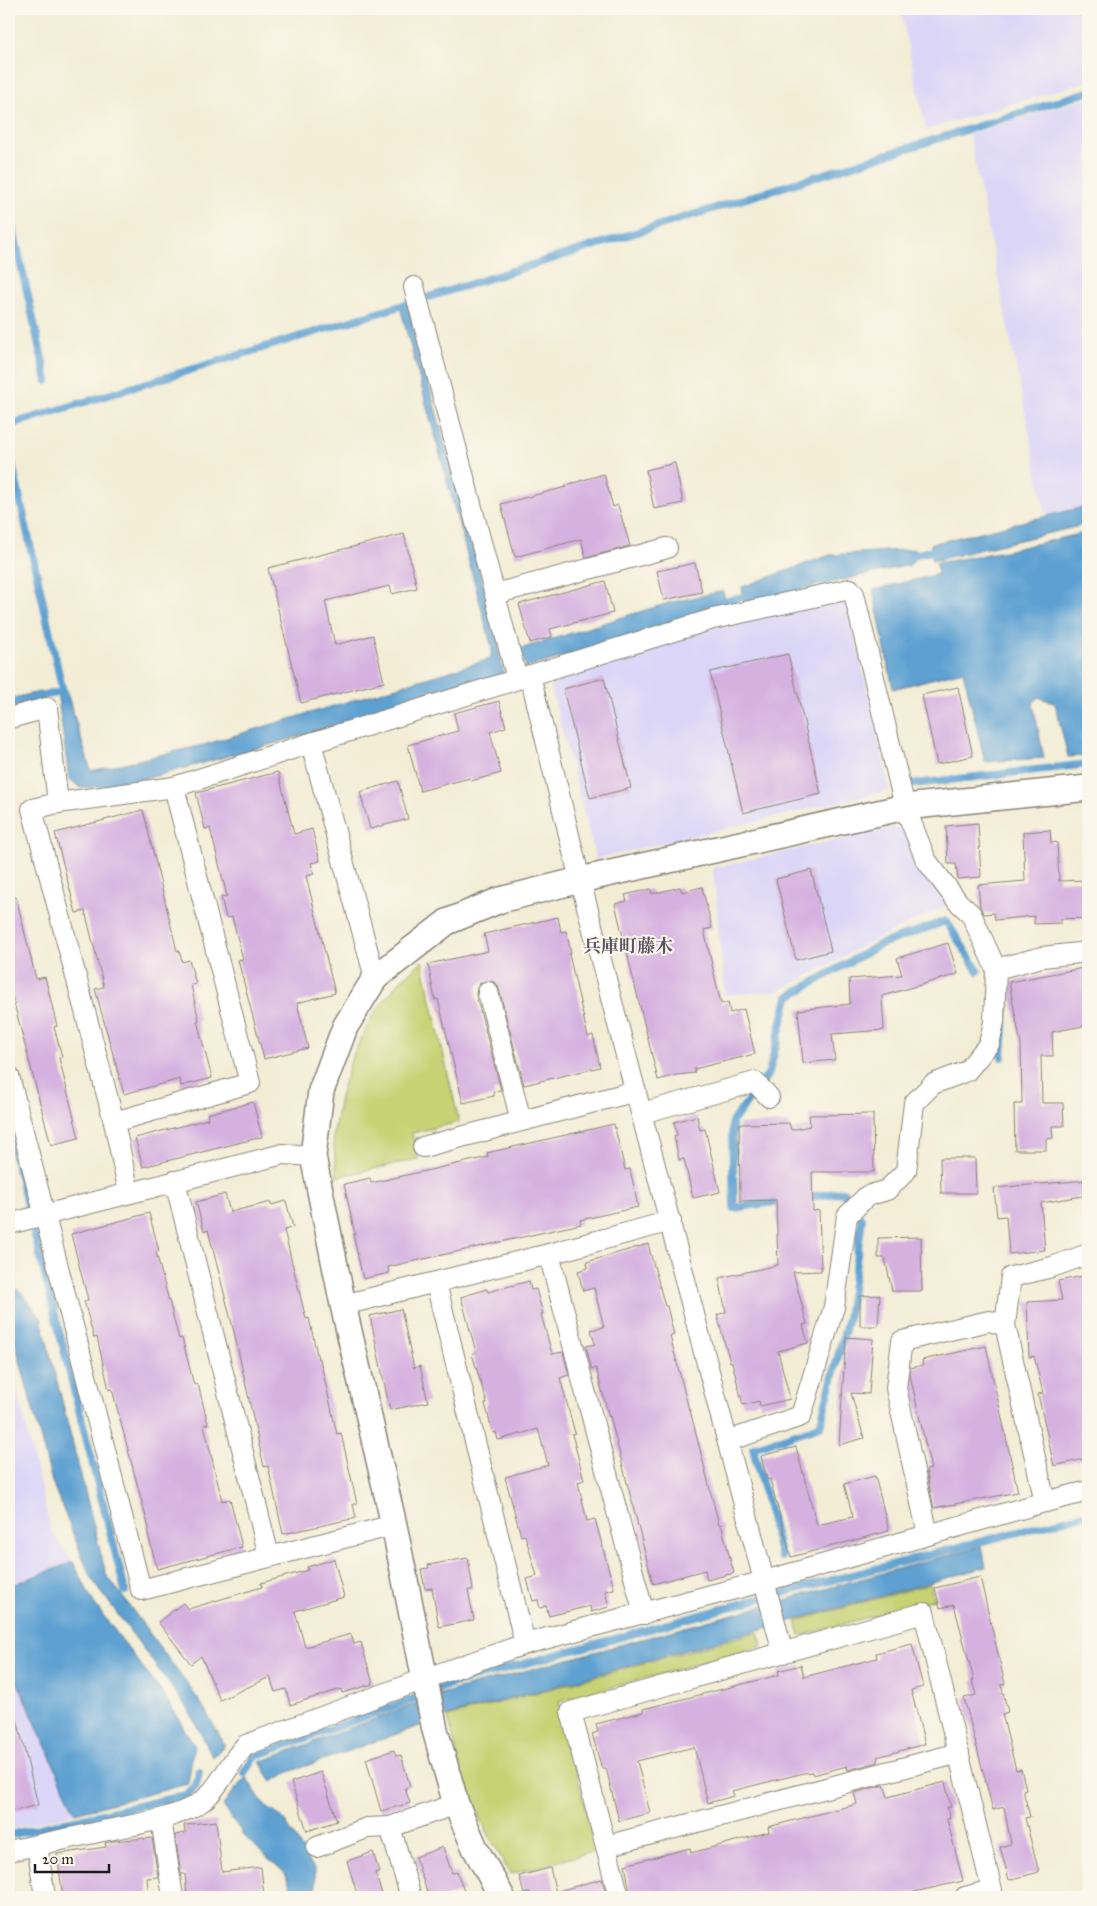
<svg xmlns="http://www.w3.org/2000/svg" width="1097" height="1906" viewBox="0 0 1097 1906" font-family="'IM FELL Great Primer','Noto Serif JP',serif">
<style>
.built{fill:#dbd6f7}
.green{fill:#c6d273;stroke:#717748}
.water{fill:#5da0d1;stroke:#3c5e76}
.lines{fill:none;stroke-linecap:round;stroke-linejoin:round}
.stream{stroke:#5da0d1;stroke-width:8}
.building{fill:#d5b1e0}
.minor-casing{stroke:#888479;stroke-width:22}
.tertiary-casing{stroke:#888479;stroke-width:28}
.minor{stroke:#fff;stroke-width:20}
.tertiary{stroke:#fff;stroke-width:25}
.labels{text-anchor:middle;stroke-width:4;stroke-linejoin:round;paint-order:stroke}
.quarter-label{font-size:18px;font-weight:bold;fill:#5d5061;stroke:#fbf7ec}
</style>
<rect width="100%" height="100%" fill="#fbf7ec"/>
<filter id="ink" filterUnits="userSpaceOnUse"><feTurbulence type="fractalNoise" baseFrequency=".02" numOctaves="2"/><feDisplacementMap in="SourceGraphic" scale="10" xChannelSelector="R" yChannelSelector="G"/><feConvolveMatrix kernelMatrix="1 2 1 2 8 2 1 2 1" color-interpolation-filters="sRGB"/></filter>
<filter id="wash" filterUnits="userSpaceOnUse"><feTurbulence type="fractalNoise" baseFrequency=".0096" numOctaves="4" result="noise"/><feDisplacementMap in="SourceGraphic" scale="20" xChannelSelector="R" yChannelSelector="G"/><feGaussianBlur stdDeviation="1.12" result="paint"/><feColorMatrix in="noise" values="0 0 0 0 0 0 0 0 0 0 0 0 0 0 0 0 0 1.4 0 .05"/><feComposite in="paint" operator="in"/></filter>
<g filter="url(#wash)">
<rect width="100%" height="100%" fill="#f3edd6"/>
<g class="built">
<polygon points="900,9 1088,9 1088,81 926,130"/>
<polygon points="1088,98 1088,506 1046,516 969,134"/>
<polygon points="846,597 890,790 596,859 548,677 709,629"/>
<polygon points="904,825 949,904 867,944 779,991 725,995 713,868"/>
<polygon points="9,1357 51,1531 73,1562 9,1586"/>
<polygon points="9,1663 75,1813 9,1829"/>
</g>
<g class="green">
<polygon points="422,961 459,1122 412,1133 418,1159 337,1177 333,1137 340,1097 352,1057 374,1013 401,980"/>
<polygon points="930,1584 934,1599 800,1636 796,1621"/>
<polygon points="758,1632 762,1646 559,1702 596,1851 510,1874 483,1824 463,1778 448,1717"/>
</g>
<g class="water">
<polygon points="407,304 499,643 499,653 505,675 291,739 160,775 122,784 81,788 69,779 58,699 59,688 65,686 91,771 203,745 490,659 492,648 400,307"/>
<polygon points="1088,506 1088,524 932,561 931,544"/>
<polygon points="1088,532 1088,756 1068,757 1055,703 1038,697 1033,704 1044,758 985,762 963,671 893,689 873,590 938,574 936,563 1005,551"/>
<polygon points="916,549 914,560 910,565 744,602 742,587 830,555"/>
<polygon points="723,591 727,609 526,668 520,649 668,603"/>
<polygon points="43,691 45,700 9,708 9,699"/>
<polygon points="9,1283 24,1295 41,1318 106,1574 201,1703 225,1745 213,1757 189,1711 91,1578 52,1482 9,1319"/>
<polygon points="982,1546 986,1567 451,1715 289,1772 272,1782 260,1762 444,1693"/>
<polygon points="73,1562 94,1603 166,1698 194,1745 188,1784 75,1813 9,1663 9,1586"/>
<polygon points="246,1777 265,1806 283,1818 315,1870 316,1889 318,1897 295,1897 285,1873 245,1837 223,1806 227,1799"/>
</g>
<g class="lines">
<g class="stream">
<polyline points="9,211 47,381"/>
<polyline points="429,297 1088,92"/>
<polyline points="9,425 407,304"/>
<polyline points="9,450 63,692"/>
<polyline points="905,557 940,549"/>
<polyline points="716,604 753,594"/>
<polyline points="35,697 63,692 64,697"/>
<polyline points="914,784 1088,764"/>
<polyline points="1002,1057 1006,994"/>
<polyline points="9,1133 125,1591"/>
<polyline points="786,1200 734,1208 732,1122 769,1073 788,997 881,944 946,921 978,971"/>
<polyline points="781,1557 753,1448 820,1426 848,1318 862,1220 843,1192 802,1198"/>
<polyline points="244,1773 255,1756 403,1703 451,1684 751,1601 1088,1514"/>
<polyline points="9,1835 186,1795 196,1786 199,1772"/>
</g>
</g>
<g id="blocks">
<g class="building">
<polygon points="675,463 683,503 654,509 646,470"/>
<polygon points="604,474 613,507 618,505 630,546 586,558 581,539 515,557 501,504 566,487 566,485"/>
<polygon points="404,534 417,588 392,594 390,586 325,601 335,645 373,635 384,682 301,703 268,568"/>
<polygon points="695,563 702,592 664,600 657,571"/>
<polygon points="605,581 613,613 550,629 552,637 530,643 519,604"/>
<polygon points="788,654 821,794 743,813 710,672"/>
<polygon points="604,678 631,788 590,798 563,689"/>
<polygon points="958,687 973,756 937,764 922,695"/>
<polygon points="499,701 506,727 490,732 501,773 471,781 470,778 420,791 408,745 458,731 454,713"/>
<polygon points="278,772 294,834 312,829 320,861 311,863 314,874 306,876 335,993 297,1003 308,1048 264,1059 238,960 243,959 232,917 226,918 221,897 227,896 210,828 205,829 196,793"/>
<polygon points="398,781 408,819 370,829 360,792"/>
<polygon points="143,810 177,951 179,950 182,962 189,960 196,984 191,985 199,1021 197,1021 212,1078 181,1086 180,1079 124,1094 95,989 104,987 85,911 76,913 55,833"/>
<polygon points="978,823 981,877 958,879 956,864 948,864 946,826"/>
<polygon points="1050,830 1051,843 1057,842 1059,881 1088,880 1088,918 1061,919 1061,923 1034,924 1034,916 995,920 994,913 984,914 980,907 978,885 1025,881 1023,832"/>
<polygon points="811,870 831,951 796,960 776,879"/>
<polygon points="680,887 682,892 702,887 712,928 704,930 721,1004 728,1002 730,1013 744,1009 755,1054 694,1069 695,1073 677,1075 658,1080 615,904 627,901 625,895 651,889 652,894"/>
<polygon points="16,897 36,979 45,977 57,1026 54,1027 62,1057 59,1058 79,1138 51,1145 9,984 9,898"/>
<polygon points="558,917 561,932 566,931 571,953 569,954 588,1037 593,1035 600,1067 524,1085 499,989 497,984 492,981 485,981 480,983 477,988 476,995 501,1090 493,1091 494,1096 463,1103 438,999 435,1000 428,964 488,951 484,934"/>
<polygon points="948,943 958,974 882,996 884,1030 832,1034 835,1060 803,1063 798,1010 850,1004 849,979 902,975 897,958"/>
<polygon points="1088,967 1088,1025 1052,1032 1053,1056 1041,1056 1042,1103 1063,1103 1064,1126 1052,1126 1053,1138 1046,1139 1046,1150 1015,1150 1014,1104 1022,1104 1021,1045 1009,982"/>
<polygon points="253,1102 262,1137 143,1167 135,1138 208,1119 207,1114"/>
<polygon points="873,1114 874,1172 812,1172 813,1211 819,1210 821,1271 793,1272 807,1324 803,1325 808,1343 778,1351 790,1399 760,1406 759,1401 743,1405 732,1362 730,1362 717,1315 726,1312 719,1278 778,1265 776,1200 740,1201 739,1124 789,1123 791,1130 810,1126 809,1115"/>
<polygon points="697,1116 700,1130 705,1129 720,1192 693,1198 684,1159 679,1160 674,1136 677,1135 674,1122"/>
<polygon points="614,1124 625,1170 630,1169 638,1207 580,1220 581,1224 388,1267 389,1273 363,1279 353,1234 355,1234 344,1184 370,1178 371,1183 488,1157 487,1153"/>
<polygon points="940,1158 975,1158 976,1193 941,1193"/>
<polygon points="1088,1180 1088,1195 1041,1203 1045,1250 1009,1254 1006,1216 997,1217 994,1188"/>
<polygon points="225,1194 230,1212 271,1202 271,1205 286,1201 293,1227 284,1230 306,1319 309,1318 318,1359 320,1359 337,1434 341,1433 357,1504 353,1504 356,1518 283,1534 268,1466 264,1467 234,1332 208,1230 204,1231 196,1202"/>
<polygon points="149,1213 159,1251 156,1252 179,1339 182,1338 194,1385 198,1384 208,1424 204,1425 222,1501 230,1499 242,1547 157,1569 147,1530 149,1529 112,1389 109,1390 97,1337 94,1338 84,1301 88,1300 71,1234"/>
<polygon points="921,1237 922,1291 892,1291 885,1258 878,1258 878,1238"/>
<polygon points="648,1244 665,1306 667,1306 674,1335 670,1336 689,1410 690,1410 719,1525 721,1524 734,1573 707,1580 705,1570 653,1584 610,1416 609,1417 596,1368 592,1370 586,1346 595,1344 591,1330 604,1327 594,1288 583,1291 578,1271 588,1268 587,1262"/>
<polygon points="1088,1275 1088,1458 1054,1466 1038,1394 1043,1393 1034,1356 1029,1357 1027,1302 1062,1300 1058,1281"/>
<polygon points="529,1281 531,1290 536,1289 543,1314 541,1314 552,1354 563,1352 569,1375 560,1378 575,1433 572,1434 584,1480 578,1482 587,1521 595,1519 614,1589 605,1591 609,1607 591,1612 590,1606 549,1616 546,1606 540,1608 538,1600 533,1601 527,1579 537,1576 525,1535 521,1536 505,1477 548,1465 538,1429 498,1440 496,1432 493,1433 485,1404 487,1403 472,1354 476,1352 461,1297 487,1289 488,1292"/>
<polygon points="880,1295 878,1326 860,1326 860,1296"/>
<polygon points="401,1309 414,1368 420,1366 428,1402 390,1410 370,1316"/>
<polygon points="846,1337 873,1339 869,1394 851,1393 864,1438 839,1445"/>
<polygon points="986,1346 1018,1492 934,1508 926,1470 931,1469 910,1375 910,1368 923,1365 922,1360"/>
<polygon points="796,1447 817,1525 853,1517 844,1484 875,1476 889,1531 791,1557 770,1479 767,1480 761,1456"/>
<polygon points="468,1558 473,1590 468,1590 474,1620 439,1627 432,1588 425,1589 421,1569 429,1568 428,1565"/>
<polygon points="334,1559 344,1597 295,1611 305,1647 351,1634 354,1644 361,1642 373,1684 342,1693 341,1689 290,1705 286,1689 275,1692 270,1677 220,1700 201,1656 191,1664 158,1622 183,1603 188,1609 262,1587 261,1583 308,1570 307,1567"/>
<polygon points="980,1577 1005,1684 1001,1685 1008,1712 1002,1714 1016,1770 1021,1769 1026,1789 1023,1790 1030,1817 1025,1818 1039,1872 1009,1880 1000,1847 1011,1844 1004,1807 993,1810 964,1698 976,1695 972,1681 974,1680 954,1605 940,1608 935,1588"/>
<polygon points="912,1644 923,1687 911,1690 925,1744 877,1757 878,1762 848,1770 847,1766 813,1775 812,1772 804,1773 732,1791 734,1796 708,1803 694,1747 637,1761 650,1813 619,1821 606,1768 602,1769 592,1734 598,1732 596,1724 643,1712 643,1709 779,1675 778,1671 801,1665 804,1677 877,1658 876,1653"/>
<polygon points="16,1715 38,1805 9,1812 9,1716"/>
<polygon points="394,1750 396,1756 401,1755 410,1786 405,1788 410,1803 381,1811 366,1759"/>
<polygon points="321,1772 337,1821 307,1831 291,1782"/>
<polygon points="945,1782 951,1807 947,1807 950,1818 947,1819 963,1881 892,1897 631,1897 625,1865 690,1848 691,1853 769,1832 768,1827 857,1804 854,1793 884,1785 888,1797"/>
<polygon points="216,1821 222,1872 261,1867 264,1897 187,1897 185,1874 181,1874 175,1835 185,1833 184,1825"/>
<polygon points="144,1838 144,1839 152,1838 158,1877 147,1878 149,1897 63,1897 57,1854 106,1847 105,1843 114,1841"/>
<polygon points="443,1847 452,1873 457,1872 464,1891 445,1897 429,1897 415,1857"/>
<polygon points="373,1852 379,1872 375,1873 383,1897 358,1897 347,1861"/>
<polygon points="550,1868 557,1897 531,1897 530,1892 524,1894 519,1876"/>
<polygon points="602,1879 607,1897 559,1897 558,1891"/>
</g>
</g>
</g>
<g filter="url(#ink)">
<use href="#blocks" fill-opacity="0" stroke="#888479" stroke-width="1"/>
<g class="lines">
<defs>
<g id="minor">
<polyline points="414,287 517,679"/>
<polyline points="495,594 667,548"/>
<polyline points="530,675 580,880 783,1653"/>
<polyline points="9,718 47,708 58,803 174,787 311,743 713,619 850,589 854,594 905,807 926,860 958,902 971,914 996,969"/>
<polyline points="311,743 375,978"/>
<polyline points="58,803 32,809 114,1122 129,1193"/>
<polyline points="488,992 521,1121"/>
<polyline points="9,1076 141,1590 394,1525"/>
<polyline points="642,1113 755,1082 769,1097"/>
<polyline points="114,1122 250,1083 174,787"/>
<polyline points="423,1147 636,1091"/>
<polyline points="175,1181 269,1556"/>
<polyline points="9,1224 283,1154 313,1156"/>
<polyline points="549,1254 644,1614"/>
<polyline points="436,1283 525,1644"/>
<polyline points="343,1305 549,1254 671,1221"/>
<polyline points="728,1441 801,1416 834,1307 847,1216 867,1196 887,1190 906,1171 914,1103 933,1084 967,1071 989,1044 994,1022 996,969 1042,957 1088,952"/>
<polyline points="1045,1502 1005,1325 1011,1277 1052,1267 1088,1254"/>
<polyline points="928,1535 896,1388 902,1341 989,1321 1005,1325"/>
<polyline points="161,1819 173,1897"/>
<polyline points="37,1845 45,1897"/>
<polyline points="606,1846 959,1753"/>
<polyline points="317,1847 367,1828 390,1827"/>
<path d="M9 1851C40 1844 71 1838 103 1831 132 1825 185 1818 207 1797 223 1781 231 1760 246 1745L424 1679 525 1644 765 1581 1045 1502 1088 1491"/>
<polyline points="411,1897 390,1827 456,1804"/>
<polyline points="619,1897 571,1712 924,1613 992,1890 965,1897"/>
</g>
<polyline id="tertiary" points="502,1897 475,1848 456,1804 435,1730 394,1525 343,1305 313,1156 321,1091 345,1027 375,978 447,922 500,900 580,880 905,807 1088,788"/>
</defs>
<use href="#minor" class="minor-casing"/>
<use href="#tertiary" class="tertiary-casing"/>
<use href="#minor" class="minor"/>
<use href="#tertiary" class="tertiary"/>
</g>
</g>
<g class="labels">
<g class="quarter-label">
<text x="628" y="952">兵庫町藤木</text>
</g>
</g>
<rect width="1097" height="1906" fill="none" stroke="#fbf7ec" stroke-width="30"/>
<path d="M35 1864v8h74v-8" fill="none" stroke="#1c1c1c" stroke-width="2.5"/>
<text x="42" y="1864" font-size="15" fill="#1c1c1c" stroke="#fbf7ec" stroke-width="4" paint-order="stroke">20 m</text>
</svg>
